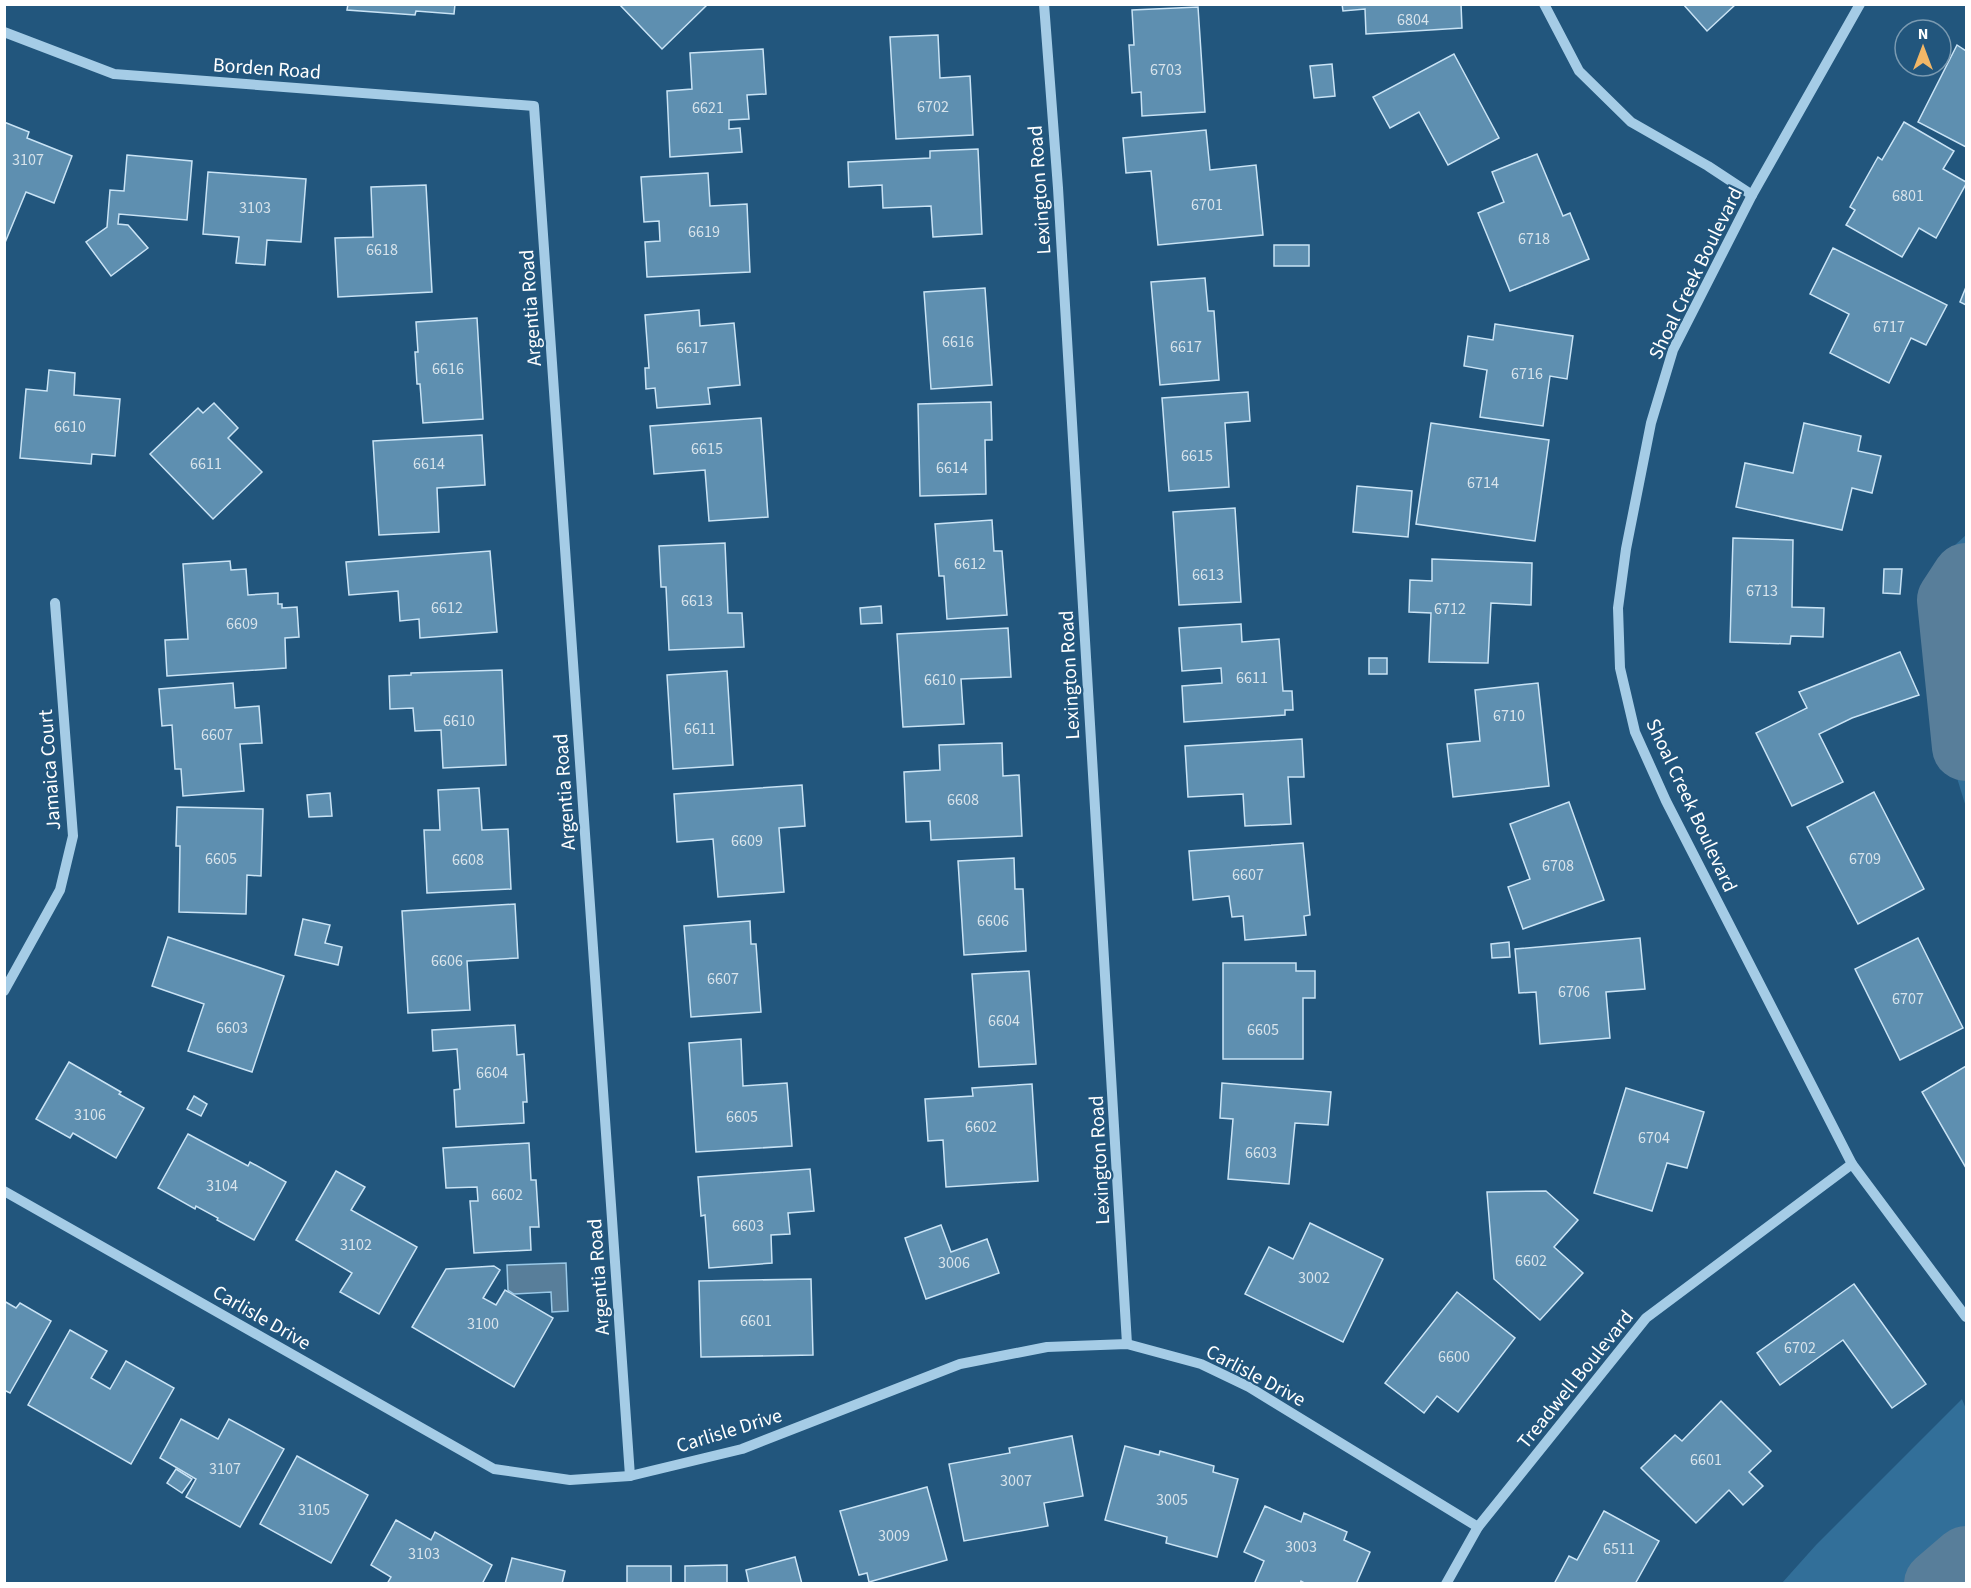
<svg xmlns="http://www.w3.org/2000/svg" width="1971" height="1588" viewBox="0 0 1971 1588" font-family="'Source Sans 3',sans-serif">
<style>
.green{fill:#326f99}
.water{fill:#587e9a;stroke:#99c8e7;stroke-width:1.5}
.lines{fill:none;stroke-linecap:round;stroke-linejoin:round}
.river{stroke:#587e9a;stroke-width:68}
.building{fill:#5e8fb0;stroke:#c9e3f5;stroke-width:1.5}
.minor{stroke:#a5cce6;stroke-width:10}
.labels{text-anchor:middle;stroke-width:4.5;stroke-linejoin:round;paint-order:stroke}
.number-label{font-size:16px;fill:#d7e3eb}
.street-label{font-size:20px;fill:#fff;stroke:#22567d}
</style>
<rect width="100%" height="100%" fill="#22567d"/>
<g class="green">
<polygon points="1966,535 1966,807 1943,733 1944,555"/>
<polygon points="1962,1399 1966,1409 1966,1583 1782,1583 1816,1545"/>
</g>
<polygon class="water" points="566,1263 568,1311 552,1312 551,1292 514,1294 508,1290 507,1265"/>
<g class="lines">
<g class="river">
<polyline points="1966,577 1951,600 1966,747"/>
<polyline points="1938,1584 1966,1560"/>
</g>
</g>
<g class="building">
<polygon points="348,4 455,4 454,14 416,11 415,15 347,10"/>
<polygon points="619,4 708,4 662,49"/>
<polygon points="1342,4 1461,4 1462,28 1366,34 1365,9 1343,11"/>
<polygon points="1683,4 1736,4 1707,31"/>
<polygon points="1198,7 1205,112 1142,116 1141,92 1132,93 1129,45 1134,45 1132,10"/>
<polygon points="938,35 940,78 970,76 973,135 896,139 890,37"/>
<polygon points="1957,45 1966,51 1966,147 1918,122"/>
<polygon points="763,49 766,94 747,95 749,119 729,120 729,129 740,128 742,152 670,157 667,91 692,89 690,53"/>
<polygon points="1454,54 1499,138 1448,165 1419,112 1390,128 1373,97"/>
<polygon points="1332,64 1335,96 1314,98 1310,66"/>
<polygon points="4,122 29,132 27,138 72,156 54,203 26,192 4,245"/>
<polygon points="1904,122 1954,151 1943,169 1966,182 1966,184 1936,238 1919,228 1902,257 1846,225 1855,210 1850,207 1878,157 1882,160"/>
<polygon points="1206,130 1210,170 1256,165 1263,235 1158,245 1151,171 1126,173 1123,138"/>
<polygon points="978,149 982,234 933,237 931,206 883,208 882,185 849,187 848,162 930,158 930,151"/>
<polygon points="1537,154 1563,216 1570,213 1589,259 1510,291 1478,213 1504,202 1492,172"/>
<polygon points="127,155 192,161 187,220 119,214 118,224 128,225 148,248 111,276 86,242 107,227 110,190 124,191"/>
<polygon points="208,172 306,179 301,242 267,240 265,265 236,263 239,237 203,234"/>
<polygon points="708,173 710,206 747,204 750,272 647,277 645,242 660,241 659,221 644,222 641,177"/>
<polygon points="426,185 432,292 338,297 335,238 373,237 371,187"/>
<rect x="1274" y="245" width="35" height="21"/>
<polygon points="1833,248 1947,305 1926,345 1911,338 1889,383 1830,353 1849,314 1810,294"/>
<polygon points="1205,278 1208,311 1214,311 1219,380 1160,385 1151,282"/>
<polygon points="1966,287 1966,305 1960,302"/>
<polygon points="985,288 992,385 931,389 924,292"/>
<polygon points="699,310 700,326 734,323 740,385 708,388 710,404 657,408 655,388 646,389 645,368 649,368 645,315"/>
<polygon points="477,318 483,419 423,423 420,384 417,384 415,352 418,352 416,322"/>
<polygon points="1495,324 1573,336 1567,379 1550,376 1543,426 1480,417 1487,370 1464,366 1468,336 1493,340"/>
<polygon points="49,370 75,373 74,395 120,399 115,456 92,454 91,464 20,458 26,389 47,391"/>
<polygon points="1248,392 1250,421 1225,423 1229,487 1169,491 1162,398"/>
<polygon points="991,402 992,440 985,440 986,494 920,496 918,404"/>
<polygon points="214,403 238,428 228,438 262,472 213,519 150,454 198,408 203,413"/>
<polygon points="761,418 768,517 709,521 705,470 654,474 650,426"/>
<polygon points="1431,423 1549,440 1535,541 1416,524"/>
<polygon points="1804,423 1861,436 1858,451 1881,456 1872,493 1852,488 1842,530 1736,507 1745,463 1793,473"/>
<polygon points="482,435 485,485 437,488 439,532 379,535 373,441"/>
<polygon points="1357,486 1412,491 1408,537 1353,532"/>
<polygon points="1235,508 1241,602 1179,605 1173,512"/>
<polygon points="992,520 994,551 1002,551 1007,615 947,619 944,576 939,576 935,524"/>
<polygon points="1733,538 1793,540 1792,607 1824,608 1823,637 1791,636 1790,644 1730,642"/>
<polygon points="725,543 728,613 742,613 744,647 669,650 666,587 661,587 659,546"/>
<polygon points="490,551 497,632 420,638 419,619 400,621 398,591 349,595 346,562"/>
<polygon points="1432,559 1532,563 1531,605 1491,603 1488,663 1429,662 1431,613 1409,612 1410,580 1432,581"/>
<polygon points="230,561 231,570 246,569 248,595 278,593 278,604 282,604 282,608 297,607 299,637 285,638 286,668 167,676 165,640 188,639 183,564"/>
<polygon points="1884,569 1902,569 1900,594 1883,593"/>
<polygon points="881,606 882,623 861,624 860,608"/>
<polygon points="1241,624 1242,642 1279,639 1283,691 1292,691 1293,710 1285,710 1285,715 1184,722 1182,686 1222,683 1221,668 1182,671 1179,628"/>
<polygon points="1008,628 1011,677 961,679 964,724 903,727 897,634"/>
<polygon points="1900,652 1919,695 1852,718 1819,734 1843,782 1792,806 1756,733 1807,708 1799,692"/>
<rect x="1369" y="658" width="18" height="16"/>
<polygon points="502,670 506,765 443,768 441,730 415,731 413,708 390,709 389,676 411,675 411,673"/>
<polygon points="727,671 733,765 673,769 667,675"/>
<polygon points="233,683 235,708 259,706 262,743 240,744 244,791 183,796 181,769 175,769 172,725 162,726 159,689"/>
<polygon points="1538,683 1549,786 1453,797 1447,744 1480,741 1475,690"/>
<polygon points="1302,739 1304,777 1288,777 1291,824 1245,826 1243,794 1188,797 1185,746"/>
<polygon points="1002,743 1003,776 1019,775 1022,836 931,840 930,821 906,822 904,772 940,770 939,745"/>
<polygon points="802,785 805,826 779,828 784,892 718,897 713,839 677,842 674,794"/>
<polygon points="479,788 482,830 508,829 511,889 427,893 424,830 440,830 438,790"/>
<polygon points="1874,792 1924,889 1858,924 1807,827"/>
<polygon points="330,793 332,816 309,817 307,795"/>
<polygon points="1569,802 1604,900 1523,929 1508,887 1530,879 1510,824"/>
<polygon points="177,807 263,809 261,876 247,875 246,914 179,912 180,846 176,846"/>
<polygon points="1303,843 1310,915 1304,916 1306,935 1245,940 1243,916 1232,917 1229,896 1193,900 1189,851"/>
<polygon points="1014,858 1015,889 1023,889 1026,951 964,955 958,861"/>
<polygon points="515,904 518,958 467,961 470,1010 408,1013 402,911"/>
<polygon points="303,919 330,925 325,943 342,947 338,965 295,955"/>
<polygon points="750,921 751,944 756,944 761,1012 691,1017 684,926"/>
<polygon points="168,937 284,976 252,1072 188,1051 204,1004 152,986"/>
<polygon points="1640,938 1645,989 1606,992 1610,1038 1540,1044 1536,992 1519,993 1515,949"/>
<polygon points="1918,938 1963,1028 1900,1060 1855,969"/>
<polygon points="1509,942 1510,957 1492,958 1491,944"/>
<polygon points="1223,963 1296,963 1296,971 1315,971 1315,998 1303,998 1303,1059 1223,1059"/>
<polygon points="1029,971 1036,1064 979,1067 972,974"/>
<polygon points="515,1025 517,1055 524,1054 527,1102 523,1102 524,1123 456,1127 454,1090 460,1089 457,1049 433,1051 432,1030"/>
<polygon points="741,1039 743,1086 787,1083 792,1146 696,1152 689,1043"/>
<polygon points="69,1062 121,1092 119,1094 144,1108 116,1158 73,1133 70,1138 36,1119"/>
<polygon points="1966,1066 1966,1168 1922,1092"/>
<polygon points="1222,1083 1331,1092 1328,1125 1295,1123 1289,1184 1228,1179 1233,1119 1220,1118"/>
<polygon points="1032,1084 1038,1181 946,1187 943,1140 928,1141 925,1099 973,1096 972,1088"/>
<polygon points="1626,1088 1704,1112 1687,1168 1667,1163 1652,1211 1594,1193"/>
<polygon points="194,1096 207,1104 201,1116 187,1109"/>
<polygon points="188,1134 248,1166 250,1162 286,1182 254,1240 217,1220 218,1218 196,1206 195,1209 158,1188"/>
<polygon points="529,1143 531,1180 536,1180 539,1227 530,1227 531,1250 474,1253 470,1201 478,1201 477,1187 446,1188 443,1148"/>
<polygon points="810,1169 814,1211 788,1213 790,1234 771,1235 772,1263 709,1268 705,1215 701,1216 698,1177"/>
<polygon points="336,1171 365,1187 351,1210 417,1247 379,1314 340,1292 352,1273 296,1240"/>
<polygon points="1546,1191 1578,1220 1554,1247 1583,1273 1540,1320 1494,1279 1487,1192"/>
<polygon points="1310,1223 1383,1259 1343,1342 1245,1294 1269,1247 1293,1259"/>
<polygon points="941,1225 951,1252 987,1239 999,1273 926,1299 905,1238"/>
<polygon points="494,1266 500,1270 483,1298 496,1305 505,1290 553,1318 514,1387 412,1327 446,1269"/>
<polygon points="811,1279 813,1355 701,1357 699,1281"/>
<polygon points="1854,1284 1926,1384 1892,1408 1843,1340 1780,1385 1757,1353"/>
<polygon points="1457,1292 1515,1338 1458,1412 1437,1396 1424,1413 1385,1383"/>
<polygon points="4,1301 16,1308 20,1303 51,1321 10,1393 4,1390"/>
<polygon points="70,1330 107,1351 91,1378 110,1389 126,1361 174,1388 131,1464 28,1405"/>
<polygon points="1721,1401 1771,1451 1749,1472 1763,1486 1743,1505 1729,1490 1696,1523 1641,1468 1675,1435 1682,1441"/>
<polygon points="181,1419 218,1439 229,1419 284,1449 240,1527 186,1497 196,1479 160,1458"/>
<polygon points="1072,1436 1083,1496 1044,1503 1048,1526 964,1541 949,1464 1010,1453 1009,1448"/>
<polygon points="1125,1446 1159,1455 1160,1451 1214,1466 1213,1472 1238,1479 1217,1557 1166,1543 1167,1537 1105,1520"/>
<polygon points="297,1456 368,1495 331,1563 260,1524"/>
<polygon points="176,1469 192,1479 182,1493 167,1483"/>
<polygon points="927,1487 947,1560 869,1582 867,1573 859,1575 840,1511"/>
<polygon points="1265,1506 1301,1522 1304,1513 1347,1532 1344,1540 1370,1552 1356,1584 1306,1584 1301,1581 1300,1584 1258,1584 1255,1582 1264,1561 1244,1552"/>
<polygon points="1604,1511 1659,1541 1635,1584 1554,1584 1569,1556 1577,1560"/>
<polygon points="396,1520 431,1540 435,1532 492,1565 482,1584 387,1584 391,1577 371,1565"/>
<polygon points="795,1557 802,1584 749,1584 746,1570"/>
<polygon points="512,1558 565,1571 562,1584 505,1584"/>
<polygon points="727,1565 727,1584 685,1584 685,1566"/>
<rect x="627" y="1566" width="44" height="18"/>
</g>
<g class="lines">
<g class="minor">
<polyline points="1044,4 1058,188 1127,1344"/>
<polyline points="1544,4 1579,71 1631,122 1708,166 1752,195"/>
<polyline points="1860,4 1752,195 1673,350 1651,423 1626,549 1618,608 1620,668 1635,732 1666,801 1852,1164 1966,1317"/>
<polyline points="4,32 114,74 534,106 630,1476"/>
<polyline points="4,991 60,890 73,836 55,603"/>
<polyline points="4,1191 494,1469 570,1480 630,1476 742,1449 960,1364 1047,1347 1127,1344 1201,1364 1249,1387 1478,1527"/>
<polyline points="1446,1584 1478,1527 1646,1318 1852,1164"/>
</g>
</g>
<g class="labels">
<g class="number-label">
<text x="1413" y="25">6804</text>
<text x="1166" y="75">6703</text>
<text x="933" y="112">6702</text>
<text x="708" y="113">6621</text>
<text x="28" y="165">3107</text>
<text x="1908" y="201">6801</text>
<text x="1207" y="210">6701</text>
<text x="255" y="213">3103</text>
<text x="704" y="237">6619</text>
<text x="1534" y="244">6718</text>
<text x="382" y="255">6618</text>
<text x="1889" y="332">6717</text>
<text x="958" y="347">6616</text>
<text x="1186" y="352">6617</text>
<text x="692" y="353">6617</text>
<text x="448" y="374">6616</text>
<text x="1527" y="379">6716</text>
<text x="70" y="432">6610</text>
<text x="707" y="454">6615</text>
<text x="1197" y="461">6615</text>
<text x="206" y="469">6611</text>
<text x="429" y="469">6614</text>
<text x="952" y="473">6614</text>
<text x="1483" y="488">6714</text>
<text x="970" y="569">6612</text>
<text x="1208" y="580">6613</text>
<text x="1762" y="596">6713</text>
<text x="697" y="606">6613</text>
<text x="447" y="613">6612</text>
<text x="1450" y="614">6712</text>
<text x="242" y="629">6609</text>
<text x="1252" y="683">6611</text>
<text x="940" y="685">6610</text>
<text x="1509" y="721">6710</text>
<text x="459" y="726">6610</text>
<text x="700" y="734">6611</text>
<text x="217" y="740">6607</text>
<text x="963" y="805">6608</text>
<text x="747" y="846">6609</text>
<text x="221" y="864">6605</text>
<text x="1865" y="864">6709</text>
<text x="468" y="865">6608</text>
<text x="1558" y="871">6708</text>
<text x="1248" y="880">6607</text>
<text x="993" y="926">6606</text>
<text x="447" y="966">6606</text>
<text x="723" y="984">6607</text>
<text x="1574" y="997">6706</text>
<text x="1908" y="1004">6707</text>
<text x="1004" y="1026">6604</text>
<text x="232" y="1033">6603</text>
<text x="1263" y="1035">6605</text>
<text x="492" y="1078">6604</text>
<text x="90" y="1120">3106</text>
<text x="742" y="1122">6605</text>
<text x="981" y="1132">6602</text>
<text x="1654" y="1143">6704</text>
<text x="1261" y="1158">6603</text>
<text x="222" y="1191">3104</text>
<text x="507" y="1200">6602</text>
<text x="748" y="1231">6603</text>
<text x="356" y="1250">3102</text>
<text x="1531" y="1266">6602</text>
<text x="954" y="1268">3006</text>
<text x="1314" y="1283">3002</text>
<text x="756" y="1326">6601</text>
<text x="483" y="1329">3100</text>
<text x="1800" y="1353">6702</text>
<text x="1454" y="1362">6600</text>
<text x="1706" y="1465">6601</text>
<text x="225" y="1474">3107</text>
<text x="1016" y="1486">3007</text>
<text x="1172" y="1505">3005</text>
<text x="314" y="1515">3105</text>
<text x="894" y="1541">3009</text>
<text x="1301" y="1552">3003</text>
<text x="1619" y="1554">6511</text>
<text x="424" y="1559">3103</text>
</g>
<g class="street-label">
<text transform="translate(267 68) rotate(4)" y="7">Borden Road</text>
<text transform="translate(1039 190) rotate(-94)" y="7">Lexington Road</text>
<text transform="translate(1695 273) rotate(-64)" y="7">Shoal Creek Boulevard</text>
<text transform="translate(530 308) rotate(-94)" y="7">Argentia Road</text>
<text transform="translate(1069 675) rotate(-93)" y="7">Lexington Road</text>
<text transform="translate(49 770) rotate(-94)" y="7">Jamaica Court</text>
<text transform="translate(564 792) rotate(-94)" y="7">Argentia Road</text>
<text transform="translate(1692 805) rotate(65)" y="7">Shoal Creek Boulevard</text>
<text transform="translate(1099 1160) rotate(-93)" y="7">Lexington Road</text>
<text transform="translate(598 1277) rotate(-94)" y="7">Argentia Road</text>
<text transform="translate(262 1317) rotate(30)" y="7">Carlisle Drive</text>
<text transform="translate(1256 1375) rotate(28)" y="7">Carlisle Drive</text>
<text transform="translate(1575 1379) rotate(-51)" y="7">Treadwell Boulevard</text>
<text transform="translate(729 1430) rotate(-17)" y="7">Carlisle Drive</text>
</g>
</g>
<rect width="1971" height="1588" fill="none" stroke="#ffffff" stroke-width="12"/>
<g transform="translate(1923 48)"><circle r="28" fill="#22567d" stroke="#7a9ab1" stroke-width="1.5"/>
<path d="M0-4.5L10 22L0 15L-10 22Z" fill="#f2b767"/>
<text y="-9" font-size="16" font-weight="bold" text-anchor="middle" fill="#ffffff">N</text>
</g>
</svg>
